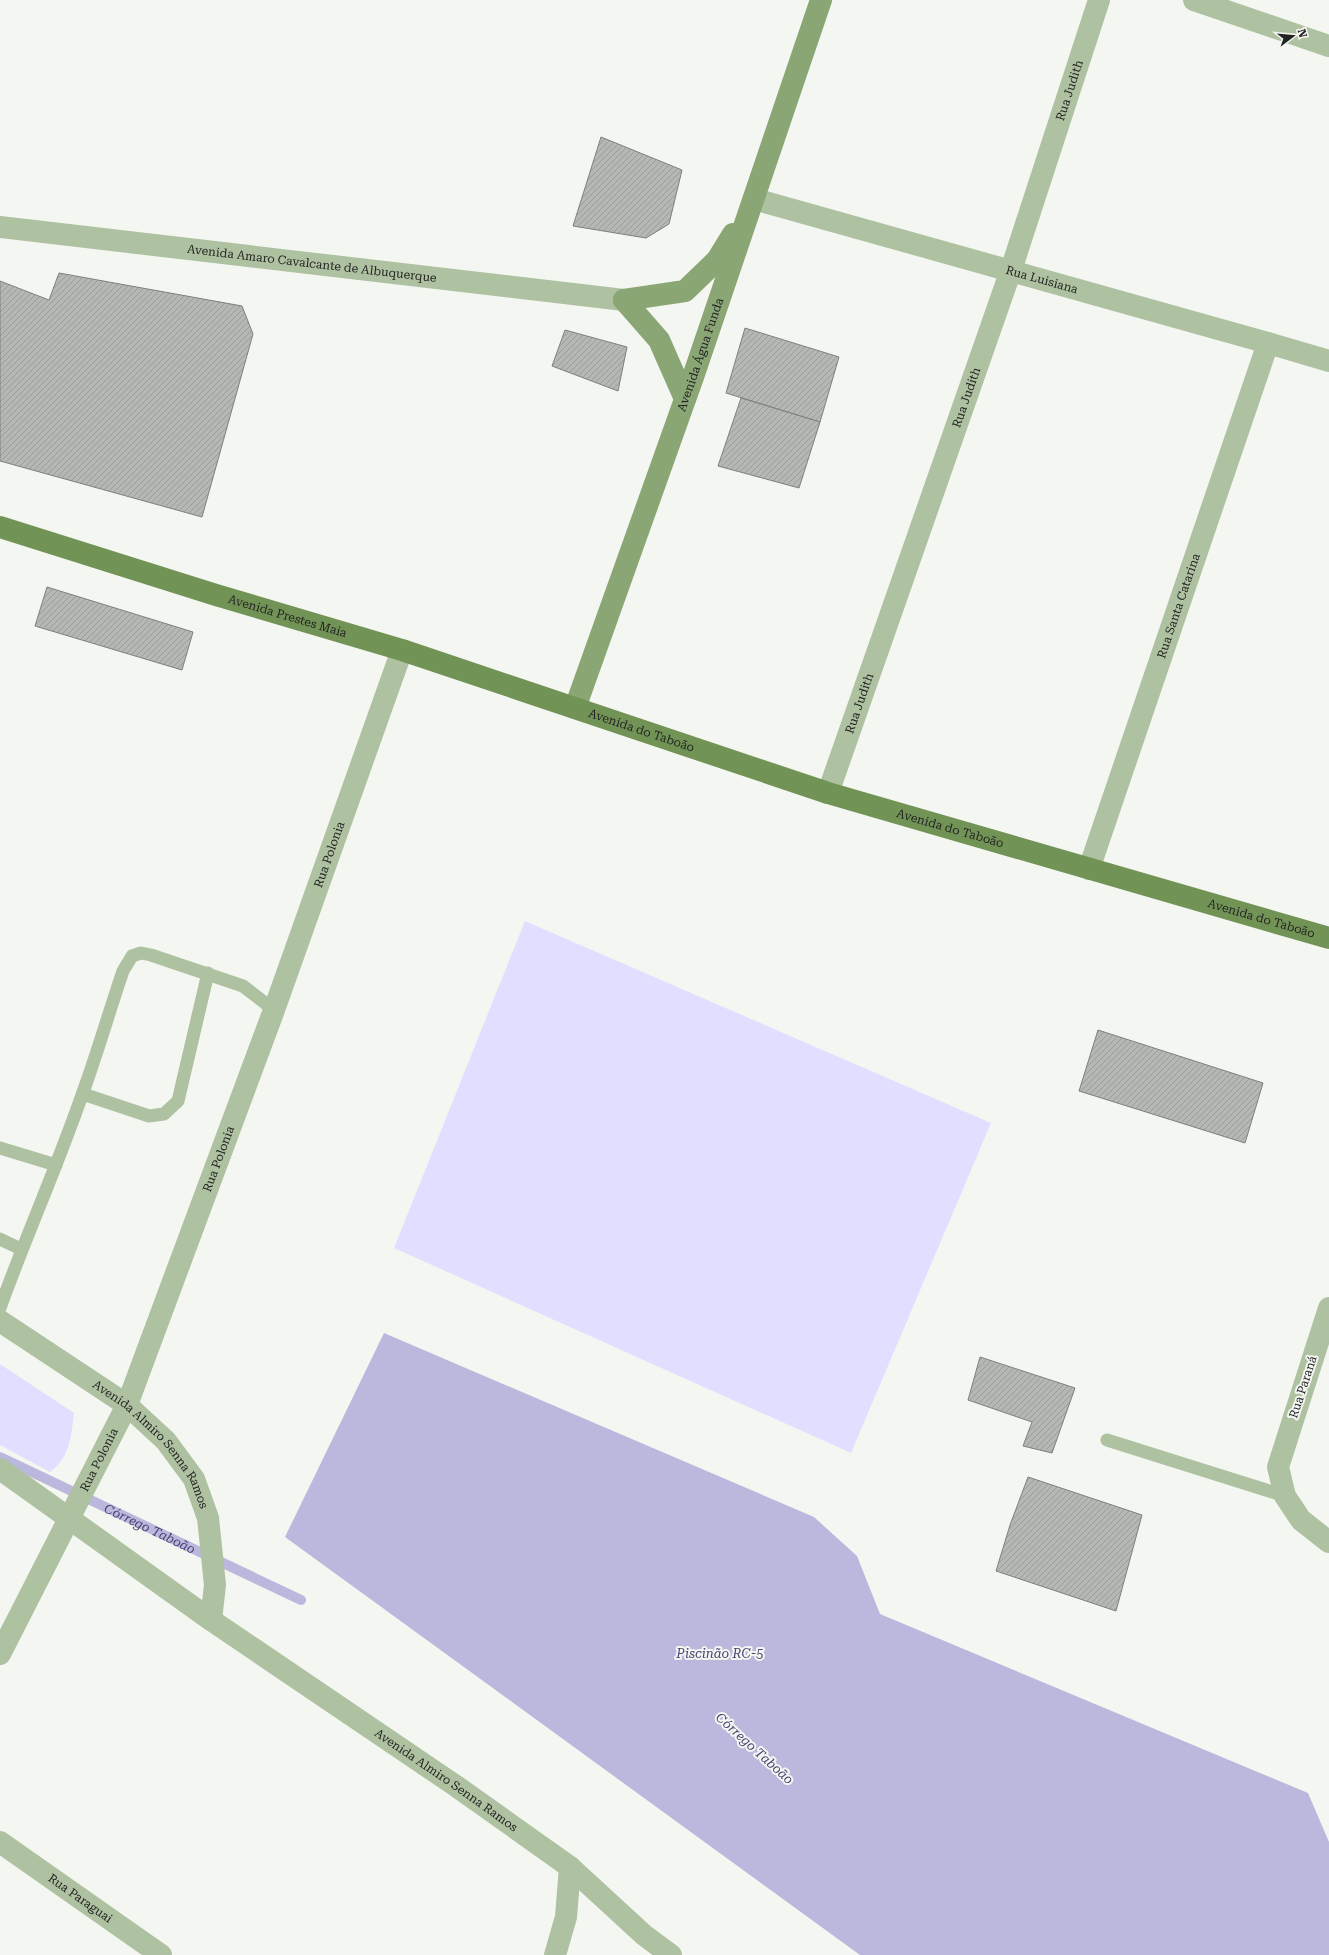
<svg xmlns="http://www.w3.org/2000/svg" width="1329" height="1955" viewBox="0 0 1329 1955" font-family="'Roboto Serif',serif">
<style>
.grass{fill:#e1dfff}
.water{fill:#bbb8dd}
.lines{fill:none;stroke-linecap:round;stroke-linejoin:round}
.stream{stroke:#bbb8dd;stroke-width:10}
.building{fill:url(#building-hatch);stroke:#7f807d}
.service{stroke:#aec1a0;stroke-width:13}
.minor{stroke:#aec1a0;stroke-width:22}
.tertiary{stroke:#aec1a0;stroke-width:22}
.secondary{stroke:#8ba675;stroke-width:22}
.primary{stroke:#729356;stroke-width:22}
.labels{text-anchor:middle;stroke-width:4;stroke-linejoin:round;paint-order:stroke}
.street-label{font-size:12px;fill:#232422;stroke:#f4f6f2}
.water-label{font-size:13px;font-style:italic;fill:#4a4374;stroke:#f4f6f2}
</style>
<defs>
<pattern id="building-hatch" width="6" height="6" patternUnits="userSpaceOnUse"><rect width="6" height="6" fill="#b5b7b4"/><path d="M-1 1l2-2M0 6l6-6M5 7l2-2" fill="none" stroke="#9b9d9a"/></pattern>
</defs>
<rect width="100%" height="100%" fill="#f4f6f2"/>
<g class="grass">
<polygon points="525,921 991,1123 851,1453 394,1248"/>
<path d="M0 1364 74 1413C71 1437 70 1457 50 1472L0 1445Z"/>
</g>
<polygon class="water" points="384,1333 814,1517 857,1556 880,1614 1308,1793 1329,1842 1329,1955 860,1955 285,1537"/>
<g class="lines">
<path class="stream" id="s1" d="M0 1457 301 1600"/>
</g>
<g class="building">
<polygon points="601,137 682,170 669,224 646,238 573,226"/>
<polygon points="59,273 242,306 253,334 202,517 0,461 0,281 49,300"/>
<polygon points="745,328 839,357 820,422 726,393"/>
<polygon points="565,330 627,347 618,391 552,366"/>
<polygon points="741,398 820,422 799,488 718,466"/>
<polygon points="47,587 193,632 182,670 35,626"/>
<polygon points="1098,1030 1263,1083 1245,1143 1079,1091"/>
<polygon points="980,1357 1075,1388 1052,1453 1023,1446 1032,1422 968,1400"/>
<polygon points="1028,1477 1142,1515 1116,1611 996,1571 1010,1525"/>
</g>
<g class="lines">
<g class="service">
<polyline points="83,1094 149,1116 164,1114 178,1101 208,973"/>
<polyline points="0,1148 56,1165"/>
<polyline points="0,1239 21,1249"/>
<path d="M0 1308C26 1236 57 1167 82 1095 97 1054 109 1012 123 971L132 956 141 953 151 955 243 986 274 1010"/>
<polyline points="1107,1440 1285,1496"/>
</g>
<g class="minor">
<polyline points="1194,0 1329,46"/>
<path id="s2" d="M754 199 1268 343 1329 361"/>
<path id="s3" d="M0 227 624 300"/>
<path id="s4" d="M828 793 1011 270 1099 0"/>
<path id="s5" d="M1089 869 1268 343"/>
<polyline points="1329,1308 1278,1467 1285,1496 1301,1520 1329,1542"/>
<path id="s6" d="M0 1654 127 1405 274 1010 402 650"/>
<path id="s7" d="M0 1842 161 1955"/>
<polyline points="570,1867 644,1935 671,1955"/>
</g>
<g class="tertiary">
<path id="s8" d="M0 1321 127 1405 166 1441 194 1479 208 1518 215 1585 211 1620"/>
<path id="s9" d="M0 1469 211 1620 456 1786 570 1867 566 1917 555 1955"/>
</g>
<g class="secondary">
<polyline points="624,300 685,291 717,260 733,234"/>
<polyline points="624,300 659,340 685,399"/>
<path id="s10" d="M575 708 693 377 821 0"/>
</g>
<path class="primary" id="s11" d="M0 527 216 595 402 650 828 793 1329 938"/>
</g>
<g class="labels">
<g class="street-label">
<text dy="4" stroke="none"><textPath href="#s4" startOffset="743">Rua Judith</textPath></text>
<text dy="4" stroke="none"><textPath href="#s3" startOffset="314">Avenida Amaro Cavalcante de Albuquerque</textPath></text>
<text dy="4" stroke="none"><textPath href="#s2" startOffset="299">Rua Luisiana</textPath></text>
<text dy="4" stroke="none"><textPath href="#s10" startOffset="375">Avenida Água Funda</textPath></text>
<text dy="4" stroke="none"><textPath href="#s4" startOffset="419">Rua Judith</textPath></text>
<text dy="4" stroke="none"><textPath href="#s5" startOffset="278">Rua Santa Catarina</textPath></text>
<text dy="4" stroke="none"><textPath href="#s11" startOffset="301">Avenida Prestes Maia</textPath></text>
<text dy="4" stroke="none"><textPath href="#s4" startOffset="95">Rua Judith</textPath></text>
<text dy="4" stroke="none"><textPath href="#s11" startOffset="673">Avenida do Taboão</textPath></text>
<text dy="4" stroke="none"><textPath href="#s11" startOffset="997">Avenida do Taboão</textPath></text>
<text dy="4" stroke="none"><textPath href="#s6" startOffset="866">Rua Polonia</textPath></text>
<text dy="4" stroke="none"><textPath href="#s11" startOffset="1321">Avenida do Taboão</textPath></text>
<text dy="4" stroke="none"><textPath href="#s6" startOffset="542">Rua Polonia</textPath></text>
<text transform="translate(1303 1387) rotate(-72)" y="4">Rua Paraná</text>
<text dy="4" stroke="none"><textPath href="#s8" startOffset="198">Avenida Almiro Senna Ramos</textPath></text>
<text dy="4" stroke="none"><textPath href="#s6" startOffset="218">Rua Polonia</textPath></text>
<text dy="4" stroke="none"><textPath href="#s9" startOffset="544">Avenida Almiro Senna Ramos</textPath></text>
<text dy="4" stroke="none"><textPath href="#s7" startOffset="98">Rua Paraguai</textPath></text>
</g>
<g class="water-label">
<text dy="5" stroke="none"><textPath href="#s1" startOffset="166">Córrego Taboão</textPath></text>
<text x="720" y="1658">Piscinão RC-5</text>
<text transform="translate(755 1748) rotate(42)" y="5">Córrego Taboão</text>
</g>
</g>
<g transform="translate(1293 36) rotate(74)" stroke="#f4f6f2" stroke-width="3" paint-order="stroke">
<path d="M0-3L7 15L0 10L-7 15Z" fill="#232422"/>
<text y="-6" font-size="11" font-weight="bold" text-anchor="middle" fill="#232422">N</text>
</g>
</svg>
